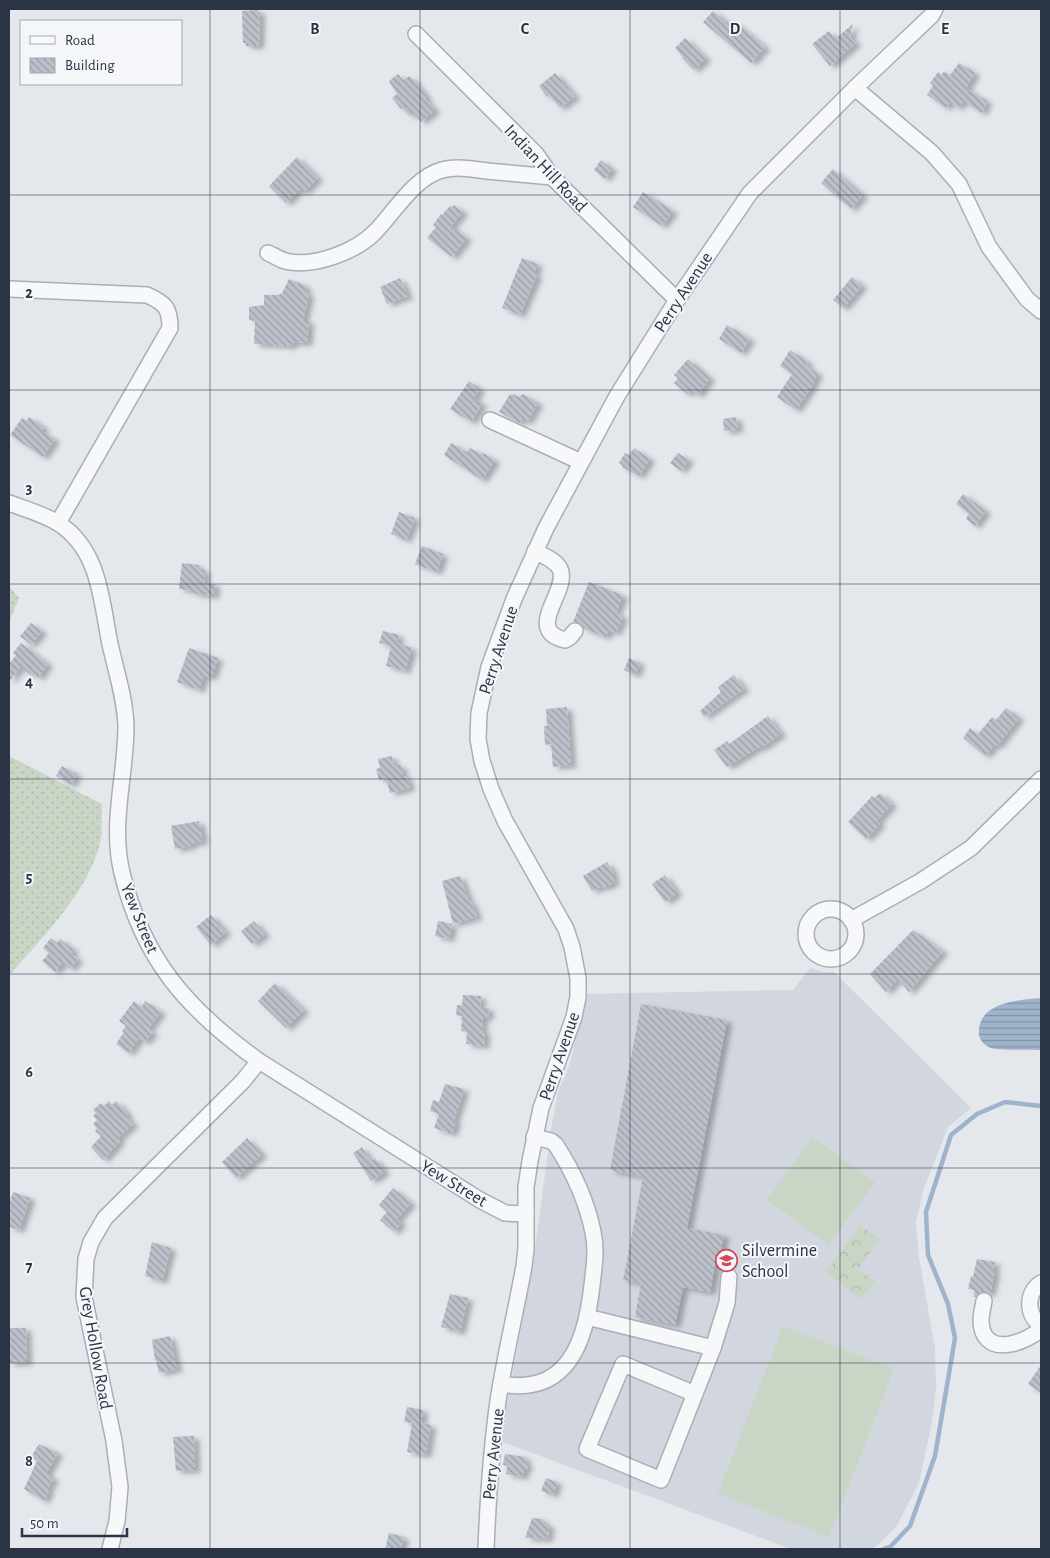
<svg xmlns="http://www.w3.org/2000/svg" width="1050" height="1558" viewBox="0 0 1050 1558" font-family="'Alegreya Sans',sans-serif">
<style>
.built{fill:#d2d6de}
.grass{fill:url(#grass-dots)}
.park{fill:url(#park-crowns)}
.garden{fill:#c9d6c5}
.water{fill:url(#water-rules)}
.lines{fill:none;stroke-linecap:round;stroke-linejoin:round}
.stream{stroke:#9fb4cc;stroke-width:4.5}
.building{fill:url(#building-back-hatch);filter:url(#shadow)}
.minor-casing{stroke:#a9aeb7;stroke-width:18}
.minor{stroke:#f7f8fa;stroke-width:15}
.grid{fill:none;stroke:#2b3445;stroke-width:1;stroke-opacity:0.55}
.labels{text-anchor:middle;stroke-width:4;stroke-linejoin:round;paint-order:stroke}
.street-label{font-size:18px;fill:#2b3445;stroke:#f4f6f9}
.poi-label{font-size:18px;fill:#2b3445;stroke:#f4f6f9;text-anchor:start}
.grid-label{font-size:16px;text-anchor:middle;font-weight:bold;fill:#2b3445;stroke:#f4f6f9;stroke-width:4;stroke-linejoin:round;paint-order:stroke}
</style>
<defs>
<pattern id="grass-dots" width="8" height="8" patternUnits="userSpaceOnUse" patternTransform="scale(1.25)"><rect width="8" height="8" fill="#c9d6c5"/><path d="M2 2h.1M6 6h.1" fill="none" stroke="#adb8ab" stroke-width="1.8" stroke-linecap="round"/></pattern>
<pattern id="park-crowns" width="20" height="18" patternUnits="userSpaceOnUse" patternTransform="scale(1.25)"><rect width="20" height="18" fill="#c9d6c5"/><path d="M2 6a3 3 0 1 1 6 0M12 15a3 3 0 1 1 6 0" fill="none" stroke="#adb8ab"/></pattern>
<pattern id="water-rules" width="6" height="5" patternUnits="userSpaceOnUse" patternTransform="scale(1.25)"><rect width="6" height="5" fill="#9fb4cc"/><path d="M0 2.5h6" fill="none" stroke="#8293a7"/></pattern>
<pattern id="building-back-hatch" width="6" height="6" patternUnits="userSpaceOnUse" patternTransform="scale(1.25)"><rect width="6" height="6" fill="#bbc0ca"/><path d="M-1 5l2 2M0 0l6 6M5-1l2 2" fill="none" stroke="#989da6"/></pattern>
<filter id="shadow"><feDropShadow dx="5.5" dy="3" stdDeviation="2.5" flood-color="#0004"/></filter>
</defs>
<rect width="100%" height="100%" fill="#e4e7ec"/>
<polygon class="built" points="810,968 823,972 834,972 971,1108 948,1127 924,1188 916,1222 919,1258 935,1348 936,1388 932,1422 919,1483 896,1527 877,1546 870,1549 791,1549 500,1441 533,1263 552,1123 558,1092 570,1064 579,1024 582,994 793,990"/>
<g class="grass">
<polygon points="9,586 19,598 9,622"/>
<path d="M9 756 102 804C101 816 103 831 100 843 88 893 41 938 9 976Z"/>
</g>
<polygon class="park" points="860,1225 880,1239 858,1269 875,1281 861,1299 826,1273"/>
<g class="garden">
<polygon points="812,1137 875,1182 829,1245 767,1200"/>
<polygon points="783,1326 894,1369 829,1537 718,1493"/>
</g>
<path class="water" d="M1041 998V1050C1027 1049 1004 1051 991 1048 985 1046 979 1040 979 1034 977 1002 1019 1000 1041 998Z"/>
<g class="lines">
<polyline class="stream" points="884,1549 890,1547 910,1526 935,1456 955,1338 948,1304 928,1255 926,1212 951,1135 977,1114 1005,1102 1041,1106"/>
</g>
<g class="building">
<polygon points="258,10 258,12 260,12 259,44 258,46 246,46 246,43 243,43 242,11"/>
<polygon points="713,11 732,26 735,22 765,47 751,63 703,22"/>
<polygon points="853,24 850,37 856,43 830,66 812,44 829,31 835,39"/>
<polygon points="685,38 706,58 694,70 682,58 683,57 675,48"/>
<polygon points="959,63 975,73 966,88 987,101 982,113 963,101 958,108 950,102 946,108 927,95 933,85 930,83 938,72 942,75 944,71 950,75"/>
<polygon points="555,73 575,96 560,108 549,95 547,97 539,86"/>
<polygon points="398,74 403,80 410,76 427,97 425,99 435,110 421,122 414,113 410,116 402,108 401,109 392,98 397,94 389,81"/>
<polygon points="297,157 318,178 304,192 300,189 286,203 269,186"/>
<polygon points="601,160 612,169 605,179 594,170"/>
<polygon points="833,169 863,195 851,209 821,183"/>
<polygon points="643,192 673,211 662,226 633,207"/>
<polygon points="454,205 463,212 451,226 467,238 452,257 427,238 436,227 433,225 441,214 442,215 450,206 452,207"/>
<polygon points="522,258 538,264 534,273 537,275 520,315 502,308"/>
<polygon points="852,277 862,286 843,308 833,300"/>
<polygon points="400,278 408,296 387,304 380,287"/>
<polygon points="289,279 306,286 305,293 309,294 303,321 309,321 307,343 293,342 292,346 254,344 255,321 249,320 249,307 264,305 264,295 278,295 282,293"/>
<polygon points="727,325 750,339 741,353 719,339"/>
<polygon points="790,350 808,362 806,365 818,374 813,382 814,383 796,410 777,397 792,374 780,366"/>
<polygon points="688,359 710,378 698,395 691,390 687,394 674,383 678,378 674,375"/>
<polygon points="469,381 480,389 474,398 482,404 471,422 450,409"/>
<polygon points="510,394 512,395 513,394 519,397 523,394 538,403 527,422 522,419 519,423 499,412"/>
<polygon points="29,417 44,427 41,431 55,439 43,457 10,435 22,418 27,421"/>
<polygon points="736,417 738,430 724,431 723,419"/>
<polygon points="451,443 467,452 470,448 482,455 483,453 495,460 482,480 444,455"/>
<polygon points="634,448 650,459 639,476 622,467 623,466 619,463 625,453 629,455"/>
<polygon points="678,453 689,460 681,471 670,463"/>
<polygon points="963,494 986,511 975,526 966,519 969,514 956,504"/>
<polygon points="399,512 415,518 406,540 391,534"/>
<polygon points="422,546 443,554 437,572 415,564"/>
<polygon points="182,563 199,565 199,569 205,570 204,583 215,584 214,596 192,593 193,591 179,589"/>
<polygon points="589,582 623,595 616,613 623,616 616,633 608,630 606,637 584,629 581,624 573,622"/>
<polygon points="31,623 42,631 31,645 20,636"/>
<polygon points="383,631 399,635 397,643 412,648 405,671 386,666 391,646 379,643"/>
<polygon points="21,643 48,664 38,678 33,673 31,675 20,667 9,682 9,664 16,655 13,653"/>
<polygon points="189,648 218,658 211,678 204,675 199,690 177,682"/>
<polygon points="629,658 640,663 635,675 624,670"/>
<polygon points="734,675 744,689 704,717 700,711 721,692 718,687"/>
<polygon points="567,707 571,765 553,767 551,744 545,745 544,726 547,726 546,709"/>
<polygon points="1006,708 1019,718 997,746 995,744 985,756 963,738 970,728 978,734 992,717 996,720"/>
<polygon points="768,716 781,734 761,748 759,747 727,767 714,750 727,741 729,744"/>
<polygon points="392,756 394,765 401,765 403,776 406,776 410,788 390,793 386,778 379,780 376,769 380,768 378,759"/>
<polygon points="62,766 77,774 71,785 56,776"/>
<polygon points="880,793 892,804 877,821 880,824 866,839 848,822 872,796 874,798"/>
<polygon points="199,821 203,841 191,844 191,846 175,849 171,826"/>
<polygon points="607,862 614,875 612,877 615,882 603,888 602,886 592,891 583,876"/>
<polygon points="665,875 677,893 665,902 652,884"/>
<polygon points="460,876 469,901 471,901 477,917 453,924 442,881"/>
<polygon points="211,915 226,932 211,945 196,927"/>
<polygon points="254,921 265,934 252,944 241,931"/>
<polygon points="438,921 452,924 449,939 435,936"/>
<polygon points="913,930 943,951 909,992 898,979 886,992 870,974"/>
<polygon points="51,938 57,943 60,939 74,950 71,954 78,959 70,969 63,962 55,972 42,961 49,953 43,948"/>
<polygon points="275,983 304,1010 286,1028 258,1001"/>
<polygon points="463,995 481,996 480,1007 489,1008 488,1018 483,1017 482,1031 485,1032 484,1046 466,1044 467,1032 461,1031 462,1016 456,1015 457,1005 462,1005"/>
<polygon points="134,1001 142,1007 145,1001 161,1012 148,1029 153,1032 145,1042 139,1038 129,1053 116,1044 124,1032 122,1031 126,1026 119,1021"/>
<polygon points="641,1004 727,1020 687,1228 724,1235 720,1254 717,1254 710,1292 683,1287 675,1325 635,1317 641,1283 623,1280 643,1177 610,1170"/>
<polygon points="445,1084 464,1089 454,1121 456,1121 452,1134 434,1128 439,1114 430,1111 433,1100 439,1102"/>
<polygon points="109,1101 112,1105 116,1101 128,1114 126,1116 133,1124 118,1138 120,1141 103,1160 91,1147 101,1136 95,1131 97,1129 93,1124 97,1120 93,1116 96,1113 93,1110 101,1103 104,1106"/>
<polygon points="247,1138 262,1154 236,1178 222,1162"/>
<polygon points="362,1147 371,1162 375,1158 385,1172 371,1181 353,1153"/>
<polygon points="393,1188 411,1203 397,1219 401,1223 394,1232 380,1220 387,1212 379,1205"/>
<polygon points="13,1192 30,1198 19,1230 9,1227 9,1204"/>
<polygon points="152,1242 171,1248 162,1281 145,1276"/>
<polygon points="977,1259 995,1262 993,1271 995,1271 990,1294 981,1292 976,1297 974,1297 975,1290 968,1289 971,1276 973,1277"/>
<polygon points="450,1294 468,1298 460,1332 441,1327"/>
<polygon points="9,1328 26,1328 27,1362 9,1363"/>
<polygon points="170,1336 177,1369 159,1373 156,1360 155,1360 152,1340"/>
<polygon points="1041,1365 1041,1393 1028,1384"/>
<polygon points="407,1407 423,1410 421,1423 431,1425 426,1455 407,1452 412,1423 404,1422"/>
<polygon points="194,1436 195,1470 176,1471 173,1437"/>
<polygon points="39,1444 58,1453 46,1474 54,1478 47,1490 49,1491 44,1501 24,1489 37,1461 31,1457"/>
<polygon points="505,1454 526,1457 525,1462 528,1468 524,1470 523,1477 506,1474 507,1466 503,1465"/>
<polygon points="546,1478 557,1482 553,1495 541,1491"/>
<polygon points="532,1518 543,1519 543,1524 549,1524 548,1539 525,1538"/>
<polygon points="389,1533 404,1537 401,1549 385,1549"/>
</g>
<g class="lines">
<defs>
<g id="minor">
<polyline points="416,34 536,154 552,177 677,300"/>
<polyline points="855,88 932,153 959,184 989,247 1027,299 1041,311"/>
<path d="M268 253C273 255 279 259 285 261 313 268 356 252 376 231 394 212 415 177 442 170 456 166 473 169 487 171 509 173 530 175 552 177"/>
<path d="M9 289 147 295C165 303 170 308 170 328L58 523"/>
<polyline points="490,420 581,462"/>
<path d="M9 503C25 509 43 514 58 523 100 550 101 600 110 644 116 671 125 698 126 726 126 775 110 824 122 873 143 960 188 1010 259 1061L480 1200 505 1213 526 1214"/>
<path d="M535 551C543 556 556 560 560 569 570 591 523 630 565 640L570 637 575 631"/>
<circle cx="831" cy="934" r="25"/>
<polyline points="851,920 921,881 971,848 1041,779"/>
<path d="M1041 1283C1026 1293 1026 1315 1041 1325"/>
<path d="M984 1301C982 1312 979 1322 983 1332 992 1356 1028 1341 1041 1329"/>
<polyline points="587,1317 713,1348 661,1480 587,1449 623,1364 695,1394"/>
<polyline points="713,1348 727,1303 729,1277"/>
<path d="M501 1384C568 1396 586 1341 592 1285 594 1267 597 1250 593 1232 587 1202 572 1170 556 1145L551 1141 534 1137"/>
<polyline points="110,1549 117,1521 120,1487 114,1441 84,1297 86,1259 91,1242 105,1218 243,1081 259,1061"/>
<path d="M486 1549C488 1499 491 1450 498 1401 505 1355 516 1311 524 1266L526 1249V1187L530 1161 541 1108 574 1017 578 997V978L572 947 566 929 505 821 491 789 482 761 478 739 479 713 489 667 514 599 546 528 617 396 677 300 750 193 855 88 931 16 935 9"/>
</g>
</defs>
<use href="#minor" class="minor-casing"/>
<use href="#minor" class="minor"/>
</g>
<path class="grid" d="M210 9V1549M420 9V1549M630 9V1549M840 9V1549M9 195H1041M9 390H1041M9 584H1041M9 779H1041M9 974H1041M9 1168H1041M9 1363H1041"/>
<defs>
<symbol id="school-ring" viewBox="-11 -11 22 22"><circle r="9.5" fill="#f4f6f9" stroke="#d1495b" stroke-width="1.5"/><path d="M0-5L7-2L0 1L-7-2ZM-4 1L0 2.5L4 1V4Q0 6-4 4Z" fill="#d1495b"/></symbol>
</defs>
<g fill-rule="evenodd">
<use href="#school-ring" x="714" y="1248" width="25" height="25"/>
</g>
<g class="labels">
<g class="street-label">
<text transform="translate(546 168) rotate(47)" y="6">Indian Hill Road</text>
<text transform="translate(683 292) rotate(-57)" y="6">Perry Avenue</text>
<text transform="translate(498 650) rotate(-72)" y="6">Perry Avenue</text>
<text transform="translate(140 918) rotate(68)" y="6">Yew Street</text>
<text transform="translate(559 1056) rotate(-71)" y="6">Perry Avenue</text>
<text transform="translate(454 1183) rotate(31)" y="6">Yew Street</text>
<text transform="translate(96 1348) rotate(80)" y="6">Grey Hollow Road</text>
<text transform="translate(493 1454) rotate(-84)" y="6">Perry Avenue</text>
</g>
<g class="poi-label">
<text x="742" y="1256">Silvermine<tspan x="742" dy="21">School</tspan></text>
</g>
</g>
<g class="grid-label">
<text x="315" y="34">B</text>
<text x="525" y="34">C</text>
<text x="735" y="34">D</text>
<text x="945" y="34">E</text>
<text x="29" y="298">2</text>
<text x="29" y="493">3</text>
<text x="29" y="687">4</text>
<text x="29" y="882">5</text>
<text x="29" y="1077">6</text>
<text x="29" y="1272">7</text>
<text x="29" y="1466">8</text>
</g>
<rect width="1050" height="1558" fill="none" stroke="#2b3445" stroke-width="20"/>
<rect x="20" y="20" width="162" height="65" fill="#f4f6f9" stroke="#a4a8b1"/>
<rect x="30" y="36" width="25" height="8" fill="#f7f8fa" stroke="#a4a8b1"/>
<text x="65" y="45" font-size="15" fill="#2b3445">Road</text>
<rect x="30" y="58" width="25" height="15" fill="url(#building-back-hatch)" stroke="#a4a8b1"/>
<text x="65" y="70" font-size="15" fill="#2b3445">Building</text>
<path d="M22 1528v8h105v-8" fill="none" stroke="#2b3445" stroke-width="2.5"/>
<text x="30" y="1528" font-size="15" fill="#2b3445" stroke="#f4f6f9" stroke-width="4" paint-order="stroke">50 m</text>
</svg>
